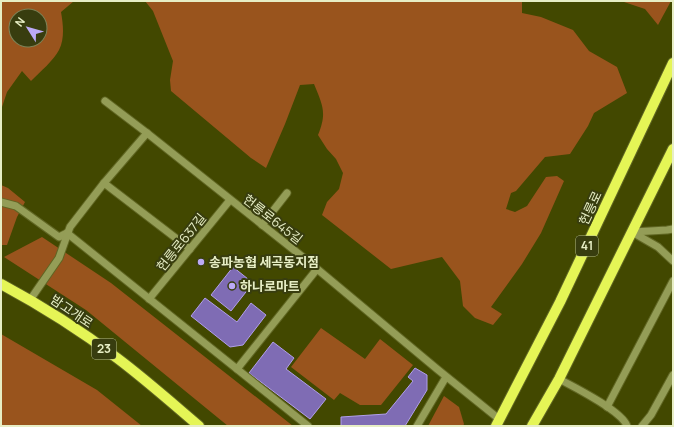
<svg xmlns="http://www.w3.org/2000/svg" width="674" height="427" viewBox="0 0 674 427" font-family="Manrope,'Noto Sans KR',sans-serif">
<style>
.green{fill:#99541d;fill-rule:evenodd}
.building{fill:#7f6cb4;stroke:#b19feb}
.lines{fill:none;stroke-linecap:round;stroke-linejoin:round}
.minor-casing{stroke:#606623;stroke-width:9}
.major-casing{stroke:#606623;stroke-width:12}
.minor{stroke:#949d57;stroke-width:7}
.major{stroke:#e5f556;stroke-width:10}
.poi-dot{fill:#bcaaf6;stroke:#383d0f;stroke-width:1.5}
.labels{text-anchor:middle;stroke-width:4;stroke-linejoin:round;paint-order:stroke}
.shield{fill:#383d0f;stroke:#b2b98e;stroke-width:1}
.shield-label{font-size:12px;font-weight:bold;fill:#e7eec5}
.street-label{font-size:13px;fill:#e7eec5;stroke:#383d0f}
.poi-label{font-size:13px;font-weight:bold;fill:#e7eec5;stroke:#383d0f;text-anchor:start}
</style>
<rect width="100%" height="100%" fill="#424800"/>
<g class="green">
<path d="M1 1H74L61 12C63 24 65 38 59 50 54 60 40 72 31 81L22 71 7 92 1 110ZM16 16H40V40H16Z"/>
<path d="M145 1H522V13L541 17 573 30 589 51 617 67 627 93 594 113 588 126 570 154 545 157 516 191 511 193 506 209 515 212 527 206 546 177 557 176 564 181 541 233 522 264 491 307 502 314 493 325 475 318 463 306 460 281 442 257 391 269 322 215 327 202 339 189 343 173 336 159 327 149 318 135C327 113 323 106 314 84L300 85 285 124 266 168 251 158 171 91 170 80 173 61 153 11Z"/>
<polygon points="621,1 671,1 658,25 645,9"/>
<polygon points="1,185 8,188 25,202 17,217 7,245 1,245"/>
<polygon points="42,237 111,283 293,426 228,426 86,310 4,257"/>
<polygon points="321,328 365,359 380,339 413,365 381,405 360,405 340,393 334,400 291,367"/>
<polygon points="1,334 97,390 142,426 1,426"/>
<polygon points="444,396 459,407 464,424 463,426 428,426"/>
</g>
<g class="building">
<polygon points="233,267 253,283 231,311 211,295"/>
<polygon points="205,298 237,322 251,303 266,315 243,345 230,347 191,316"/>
<polygon points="273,342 294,358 286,369 326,399 310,419 249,373"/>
<polygon points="415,368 427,375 427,390 405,426 341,426 341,417 386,414 413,381 408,377"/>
</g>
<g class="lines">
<defs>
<g id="minor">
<polyline points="105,101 147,133 304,258 437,369 499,419"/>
<polyline points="104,183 190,249"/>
<polyline points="1,202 16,206 59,237 67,233"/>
<polyline points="262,225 287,193"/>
<polyline points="632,232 658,247 673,261"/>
<polyline points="633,232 667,230 673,229"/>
<polyline points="67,233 308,426"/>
<polyline points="149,299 230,200"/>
<polyline points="30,300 59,258 70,227 104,183 147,133"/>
<polyline points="237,369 317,269"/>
<path d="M559 379C574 387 622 411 627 426"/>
<polyline points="607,407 673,281"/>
<polyline points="417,426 446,377"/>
<polyline points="642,426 651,415 673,375"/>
</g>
<g id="major">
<path d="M1 284C42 306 80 330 117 358 145 379 172 403 199 426"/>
<polyline points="496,426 560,302 673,63"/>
<polyline points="532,426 559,379 673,149"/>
</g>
</defs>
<use href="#minor" class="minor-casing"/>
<use href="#major" class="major-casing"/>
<use href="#minor" class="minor"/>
<use href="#major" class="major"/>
</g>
<g class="poi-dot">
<circle cx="201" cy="262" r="4"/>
<circle cx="232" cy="286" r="4"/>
</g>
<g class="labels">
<g class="shield">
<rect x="576" y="236" width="22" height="20" rx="3"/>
<rect x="92" y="339" width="24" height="20" rx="3"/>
</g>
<g class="shield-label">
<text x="587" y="250">41</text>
<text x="104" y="353">23</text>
</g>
<g class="street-label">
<text transform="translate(590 208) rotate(-65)" y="5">헌릉로</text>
<text transform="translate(273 219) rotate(38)" y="5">헌릉로645길</text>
<text transform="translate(181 242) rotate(-51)" y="5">헌릉로637길</text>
<text transform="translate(72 311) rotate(34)" y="5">밤고개로</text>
</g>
<g class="poi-label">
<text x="209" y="267">송파농협 세곡동지점</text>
<text x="240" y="291">하나로마트</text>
</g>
</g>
<rect width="674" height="427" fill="none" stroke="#e7eec5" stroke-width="4"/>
<g transform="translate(28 28) rotate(307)"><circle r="19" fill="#383d0f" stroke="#7e8458"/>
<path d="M0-3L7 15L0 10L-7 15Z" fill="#bcaaf6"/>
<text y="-6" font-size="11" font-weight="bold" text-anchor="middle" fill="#e7eec5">N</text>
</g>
</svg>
